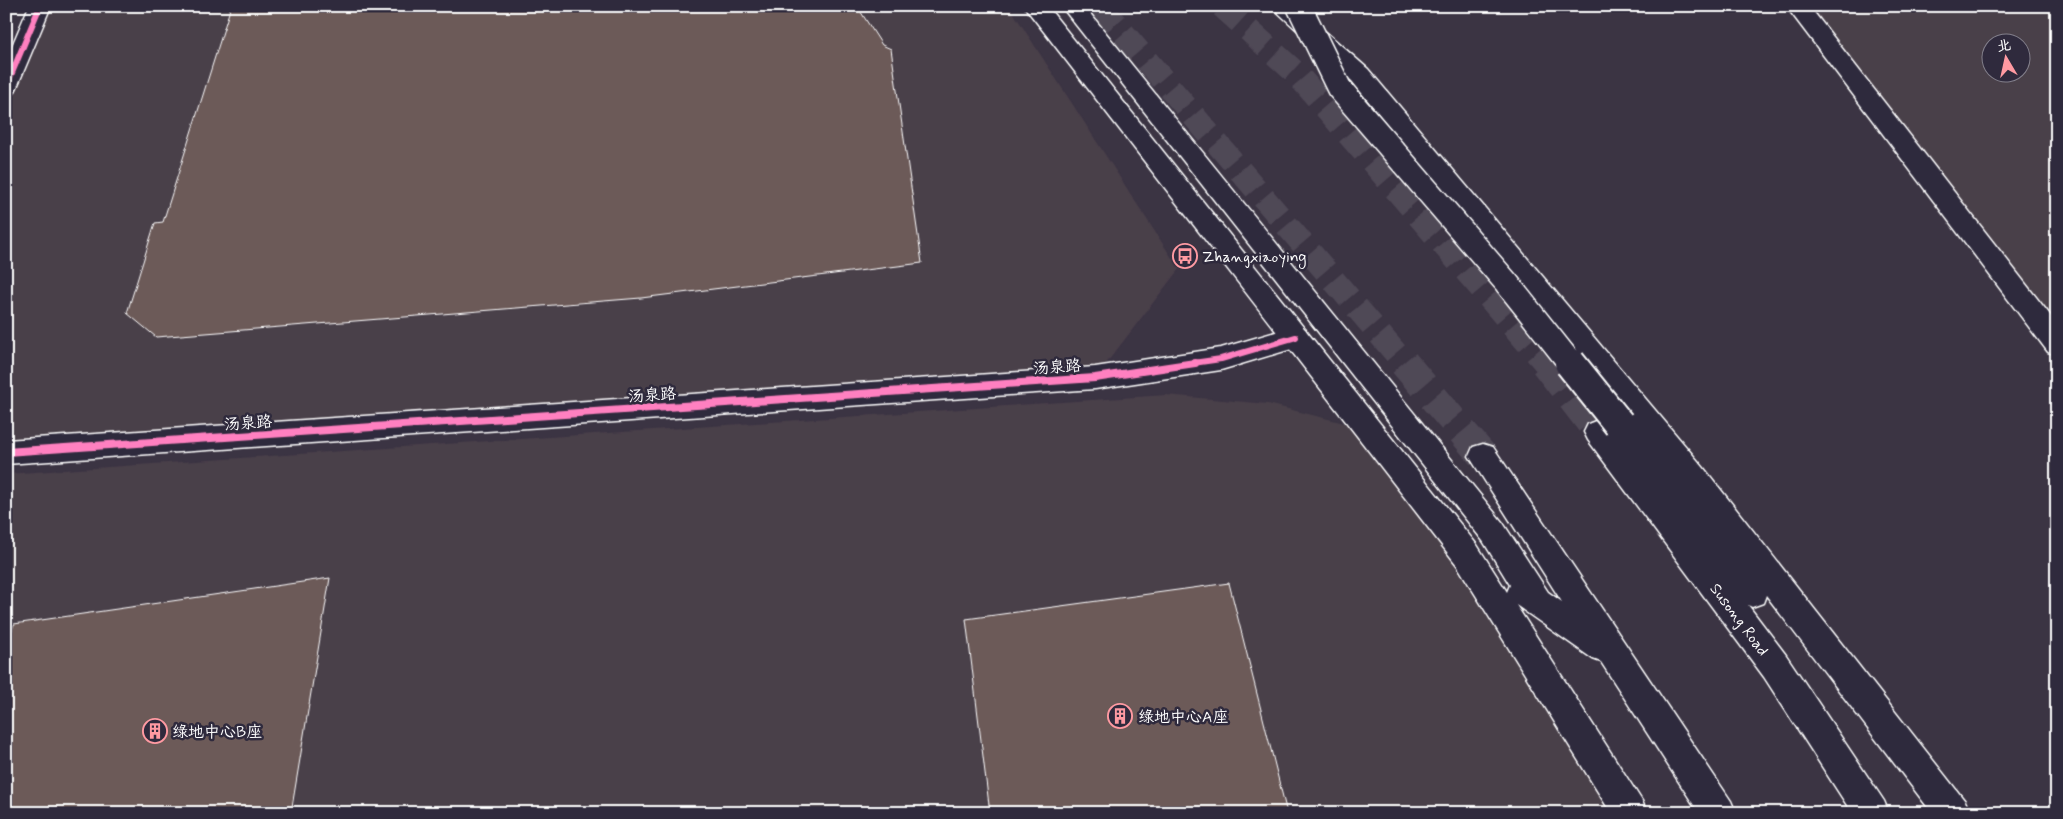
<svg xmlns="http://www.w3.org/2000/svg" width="2063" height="819" viewBox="0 0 2063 819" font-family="Mynerve,'LXGW WenKai TC',sans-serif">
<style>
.built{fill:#4a3f4a;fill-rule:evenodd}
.building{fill:#6c5a59;stroke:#fff}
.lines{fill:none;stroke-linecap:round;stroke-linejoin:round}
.highway-tunnel-far1{stroke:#4f4856;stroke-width:24;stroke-dasharray:24 12;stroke-linecap:butt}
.highway-tunnel{stroke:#4f4856;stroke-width:30;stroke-dasharray:30 15;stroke-linecap:butt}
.minor-casing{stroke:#fff;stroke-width:3}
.highway-casing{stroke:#fff;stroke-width:3}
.minor{fill:#2f2a3d;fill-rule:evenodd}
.highway{fill:#2f2a3d;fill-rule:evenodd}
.highway-bridge-far1-casing{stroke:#fff;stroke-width:27;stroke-linecap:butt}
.highway-bridge-casing{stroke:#fff;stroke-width:34;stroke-linecap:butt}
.highway-bridge-far1{stroke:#2f2a3d;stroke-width:24}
.highway-bridge{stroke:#2f2a3d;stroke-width:30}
.cycleway-far1-casing{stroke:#2f2a3d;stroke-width:9}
.cycleway-casing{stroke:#2f2a3d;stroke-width:11}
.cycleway-far1{stroke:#ff80c0;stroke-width:6}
.cycleway{stroke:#ff80c0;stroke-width:8}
.labels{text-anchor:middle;stroke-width:5;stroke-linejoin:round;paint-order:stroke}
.poi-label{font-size:16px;fill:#fff;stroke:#2f2a3d;text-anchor:start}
.street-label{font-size:16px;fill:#fff;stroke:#2f2a3d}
</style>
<rect width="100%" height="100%" fill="#3b3443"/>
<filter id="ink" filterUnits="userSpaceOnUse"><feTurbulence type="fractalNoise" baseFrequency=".02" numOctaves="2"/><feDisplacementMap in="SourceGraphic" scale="10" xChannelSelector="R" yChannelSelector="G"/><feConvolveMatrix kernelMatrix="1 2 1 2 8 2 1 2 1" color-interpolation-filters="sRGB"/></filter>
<g filter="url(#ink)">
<g class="built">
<polygon points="40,6 1009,6 1179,269 1095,378 6,452 6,87"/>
<path d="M1797 6H2057V344ZM1990 42H2020V72H1990Z"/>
<polygon points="1166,395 1268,404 1368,429 1630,813 6,813 6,474"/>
</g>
<g class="building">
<polygon points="231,6 857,6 882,45 891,49 922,263 641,298 156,337 127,313 155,223 163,222"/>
<polygon points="330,578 291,813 6,813 6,648 14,624"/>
<polygon points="1229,583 1287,813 990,813 966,619"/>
</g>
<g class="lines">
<g class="highway-tunnel-far1">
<polyline points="1100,6 1405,364"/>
<polyline points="1222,6 1296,73 1546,364"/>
</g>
<g class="highway-tunnel">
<polyline points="1404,363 1483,456"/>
<polyline points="1545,363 1598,432"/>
</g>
<defs>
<g id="minor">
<polygon points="29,6 51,6 17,87 14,93 6,95 6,60"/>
<polygon points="1786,6 1809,6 2057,324 2057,355 2048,352"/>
<polygon points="1296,326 1305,329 1309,337 1305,345 1221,370 1095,389 6,464 6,440 1095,367 1221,348"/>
</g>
<g id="highway">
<polygon points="1024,6 1047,6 1477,545 1507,592 1510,585 1483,541 1061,6 1084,6 1503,523 1548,592 1562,602 1469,456 1473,447 1483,444 1493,447 1731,801 1736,813 1699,813 1601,662 1593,659 1516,605 1642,801 1647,813 1611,813 1457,565"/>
<polygon points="1271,6 1296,6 1368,69 1703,467 1965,801 1970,813 1932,813 1766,595 1763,603 1752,607 1748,605 1786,655 1884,801 1889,813 1852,813 1764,677 1588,440 1584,432 1588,424 1598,420 1606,423 1609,416 1619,412 1625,414 1352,81"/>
</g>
</defs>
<use href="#minor" class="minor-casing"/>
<use href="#highway" class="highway-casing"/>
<use href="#minor" class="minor"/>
<use href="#highway" class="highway"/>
<defs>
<polyline id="highway-bridge-far1" points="1299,6 1339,88 1506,282 1571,364"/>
<polyline id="highway-bridge" points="1570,363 1619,424"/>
</defs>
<use href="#highway-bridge-far1" class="highway-bridge-far1-casing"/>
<use href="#highway-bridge" class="highway-bridge-casing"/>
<use href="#highway-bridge-far1" class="highway-bridge-far1"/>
<use href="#highway-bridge" class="highway-bridge"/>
<defs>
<g id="cycleway-far1">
<polyline points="6,87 40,6"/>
<polyline points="1186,364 1221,359 1296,337"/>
</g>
<polyline id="cycleway" points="6,452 1095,378 1195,363"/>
</defs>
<use href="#cycleway-far1" class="cycleway-far1-casing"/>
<use href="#cycleway" class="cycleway-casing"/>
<use href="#cycleway-far1" class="cycleway-far1"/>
<use href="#cycleway" class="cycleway"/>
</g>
</g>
<defs>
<symbol id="bus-ring" viewBox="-11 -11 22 22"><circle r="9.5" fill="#2f2a3d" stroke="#ff9aa2" stroke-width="1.5"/><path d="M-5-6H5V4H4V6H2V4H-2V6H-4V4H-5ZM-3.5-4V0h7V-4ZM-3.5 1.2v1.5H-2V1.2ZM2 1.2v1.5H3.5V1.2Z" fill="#ff9aa2"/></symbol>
<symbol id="building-ring" viewBox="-11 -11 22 22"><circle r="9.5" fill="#2f2a3d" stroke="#ff9aa2" stroke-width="1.5"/><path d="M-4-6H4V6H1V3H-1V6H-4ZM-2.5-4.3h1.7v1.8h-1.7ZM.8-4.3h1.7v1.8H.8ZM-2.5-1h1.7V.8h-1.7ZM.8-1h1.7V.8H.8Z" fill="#ff9aa2"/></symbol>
</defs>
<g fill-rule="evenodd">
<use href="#bus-ring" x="1171" y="242" width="28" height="28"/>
<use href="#building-ring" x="1106" y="702" width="28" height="28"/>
<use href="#building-ring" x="141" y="717" width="28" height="28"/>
</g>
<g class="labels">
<g class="poi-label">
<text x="1202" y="262">Zhangxiaoying</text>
<text x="1138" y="722">绿地中心A座</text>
<text x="172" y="737">绿地中心B座</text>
</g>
<g class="street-label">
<text transform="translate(1057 366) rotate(-4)" y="6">汤泉路</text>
<text transform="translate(652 394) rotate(-4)" y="6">汤泉路</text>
<text transform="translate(248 422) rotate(-4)" y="6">汤泉路</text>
<text transform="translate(1740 619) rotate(53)" y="6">Susong Road</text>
</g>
</g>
<rect width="2063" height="819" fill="none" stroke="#2f2a3d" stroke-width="25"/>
<rect x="12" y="12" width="2038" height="794" fill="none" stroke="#fff" stroke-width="2" filter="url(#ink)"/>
<g transform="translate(2006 58) rotate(351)"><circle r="24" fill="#2f2a3d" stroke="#827f8b"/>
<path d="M0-4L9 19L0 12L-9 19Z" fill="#ff9aa2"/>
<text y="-8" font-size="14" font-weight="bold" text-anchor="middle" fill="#ffffff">北</text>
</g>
</svg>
